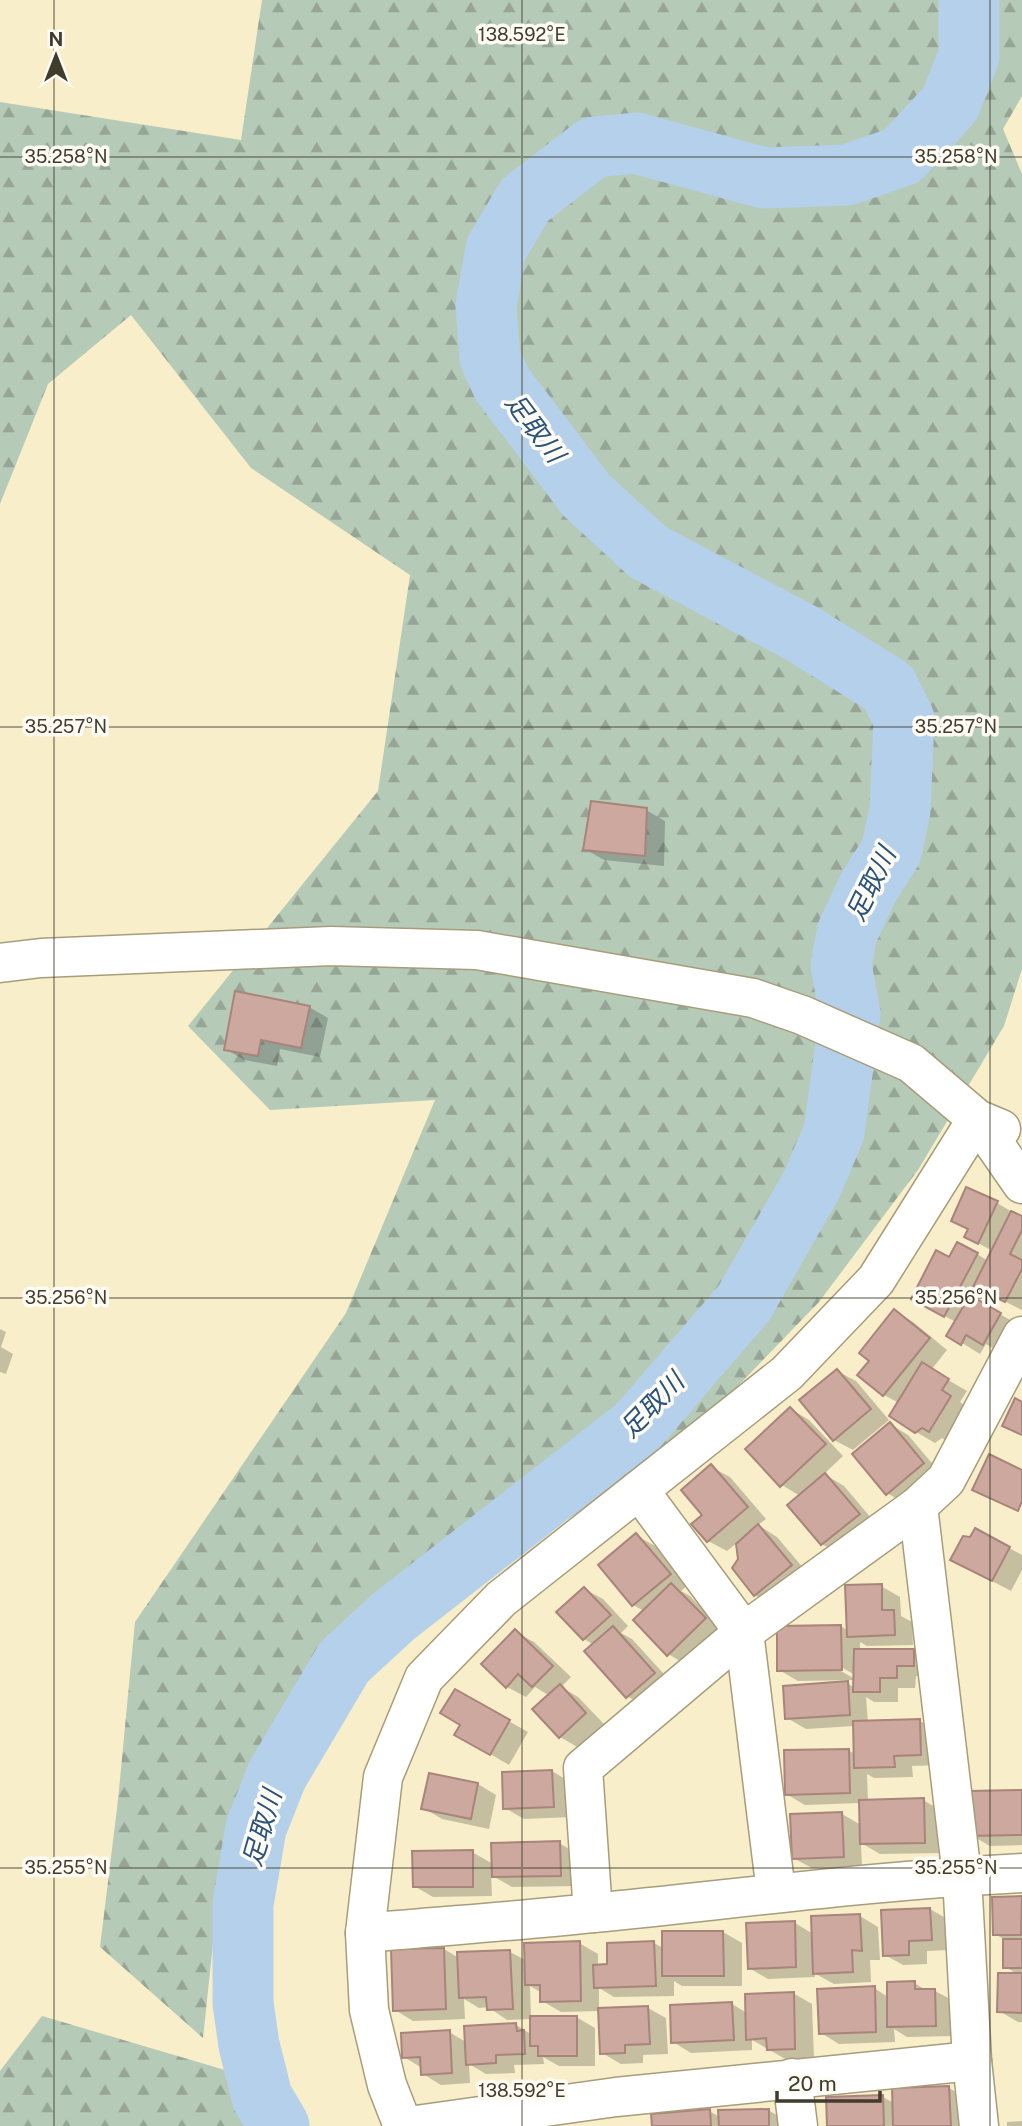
<svg xmlns="http://www.w3.org/2000/svg" width="1022" height="2126" viewBox="0 0 1022 2126" font-family="'Public Sans','Noto Sans JP',sans-serif">
<style>
.forest{fill:url(#forest-firs)}
.shadow{fill:#0003;fill-rule:evenodd}
.lines{fill:none;stroke-linecap:round;stroke-linejoin:round}
.river{stroke:#b5d0ea;stroke-width:61}
.building{fill:#cda89e;stroke:#a9847a;stroke-width:2}
.minor-casing{stroke:#a79d7b;stroke-width:41}
.minor{stroke:#fff;stroke-width:38}
.ticks{fill:none;stroke:#413d2e;stroke-width:2;stroke-opacity:0.45}
.labels{text-anchor:middle;stroke-width:7;stroke-linejoin:round;paint-order:stroke}
.water-label{font-size:26px;font-style:italic;fill:#2b5378;stroke:#fdfbf4}
.ticks-label{font-size:18px;text-anchor:middle;fill:#413d2e;stroke:#fdfbf4;stroke-width:7;stroke-linejoin:round;paint-order:stroke}
</style>
<defs>
<pattern id="forest-firs" width="22" height="20" patternUnits="userSpaceOnUse" patternTransform="scale(1.75)"><rect width="22" height="20" fill="#b6cab8"/><path d="M5 1l3.5 6h-7zM16 11l3.5 6h-7z" fill="#96a596"/></pattern>
</defs>
<rect width="100%" height="100%" fill="#f8eeca"/>
<g class="forest">
<polygon points="262,0 1022,0 1022,96 1003,129 1022,174 1022,969 1004,1026 918,1170 819,1302 736,1388 597,1504 328,1635 223,1850 203,2038 100,1947 118,1800 135,1622 346,1313 435,1100 270,1110 188,1026 378,791 410,575 251,468 131,315 48,384 0,504 0,102 241,140"/>
<polygon points="42,2016 225,2070 247,2126 0,2126 0,2071"/>
</g>
<g class="shadow">
<polygon points="646,810 665,821 664,866 604,860 585,849"/>
<polygon points="309,1007 328,1018 320,1057 280,1049 277,1066 244,1060 226,1049"/>
<polygon points="967,1189 997,1203 1022,1218 1022,1310 982,1290 977,1301 1019,1325 1002,1354 986,1344 980,1354 949,1335 956,1322 931,1309 950,1259 977,1254 988,1261 993,1251 966,1237 969,1230 953,1221"/>
<polygon points="895,1311 913,1322 947,1350 931,1370 967,1391 960,1402 969,1408 948,1442 942,1438 935,1443 916,1432 899,1403 884,1395 872,1360"/>
<polygon points="0,1329 6,1332 1,1347 13,1354 6,1374 0,1372"/>
<polygon points="837,1371 856,1381 889,1420 853,1450 834,1440"/>
<polygon points="791,1409 809,1420 843,1456 824,1474 844,1486 877,1525 841,1555 822,1544 790,1505 800,1496 782,1485"/>
<polygon points="890,1424 908,1435 942,1475 906,1504 887,1493"/>
<polygon points="711,1467 730,1477 766,1519 758,1525 777,1537 810,1576 774,1606 755,1595 734,1568 740,1560 737,1543 727,1551 708,1541 704,1515"/>
<polygon points="976,1530 1022,1555 1022,1570 1011,1591 971,1570 971,1539"/>
<polygon points="637,1536 655,1546 688,1585 681,1591 690,1596 723,1630 687,1665 668,1654 644,1611 633,1605"/>
<path d="M881 1586 900 1597 901 1616 912 1622 913 1645 867 1646 860 1642V1650L913 1651 932 1662V1676H916L915 1688H898V1702H874L866 1697 868 1723 920 1721 939 1732 940 1765 912 1766 913 1777 874 1778 867 1774 868 1801 923 1800 942 1811 943 1853 880 1854 861 1843 862 1867 812 1868 793 1858 842 1814 861 1825 860 1803 805 1805 786 1794 848 1750 855 1754 854 1726 806 1729 787 1718 847 1683 855 1688V1680L798 1681 779 1670 841 1626 848 1631ZM836 1664 855 1675V1679L834 1667Z"/>
<polygon points="584,1589 603,1599 628,1626 621,1633 632,1639 673,1684 646,1707 627,1696 594,1645 584,1639"/>
<polygon points="515,1632 534,1642 571,1677 561,1687 578,1697 604,1724 579,1748 560,1737 535,1709 550,1696 535,1687 526,1697 507,1687 484,1664"/>
<polygon points="455,1691 528,1732 509,1765 456,1734 462,1724"/>
<polygon points="552,1771 570,1782 572,1817 524,1819 505,1808"/>
<polygon points="478,1784 496,1795 489,1829 442,1819 423,1808"/>
<polygon points="1022,1792 1022,1845 990,1846 971,1835"/>
<polygon points="559,1843 578,1854 579,1886 512,1887 491,1875 492,1896 433,1897 414,1886 472,1852 493,1864"/>
<polygon points="1022,1898 1022,1972 1016,1973 1005,1967 1005,1940 995,1934 994,1899"/>
<polygon points="930,1909 949,1920 950,1950 927,1951 927,1964 903,1965 885,1955"/>
<polygon points="860,1916 878,1927 880,1960 870,1960 871,1982 834,1984 814,1973 815,1977 768,1979 749,1968 795,1923 813,1934"/>
<polygon points="723,1932 742,1943 742,1986 682,1986 674,1981 674,1996 614,1997 599,1988 599,2010 648,2008 666,2018 668,2054 643,2055 643,2063 621,2064 602,2053 600,2011 561,2012 542,2001 542,1993 530,1986 531,2017 576,2017 595,2028 595,2066 559,2066 543,2057 544,2064 514,2065 515,2073 486,2074 469,2064 470,2083 441,2085 423,2074 422,2068 404,2057 449,2032 466,2042 516,2025 531,2034 531,2019 507,2020 488,2007 479,2008 464,1999 465,2019 413,2021 395,2010 444,1949 459,1958 510,1952 527,1961 579,1943 598,1954 598,1966 609,1966 654,1943 663,1948"/>
<polygon points="1022,1975 1022,2022 1018,2022 999,2011"/>
<polygon points="914,1983 928,1991 935,1991 954,2001 954,2036 907,2037 894,2029 895,2042 839,2044 821,2033 874,1988 888,1997"/>
<polygon points="793,1993 812,2004 814,2059 787,2060 752,2040 752,2050 691,2053 673,2042 732,2004 747,2013"/>
<polygon points="949,2088 968,2099 969,2126 829,2126 883,2097 894,2103"/>
<polygon points="768,2110 787,2121 787,2126 654,2126 709,2111 720,2117"/>
<polygon points="1022,2121 1022,2126 1007,2126 1007,2122"/>
</g>
<g class="lines">
<polyline class="river" points="279,2126 262,2097 249,2045 243,2003 243,1904 256,1828 277,1775 344,1662 394,1616 638,1426 744,1303 812,1184 834,1132 850,1014 841,965 847,933 869,886 891,852 900,810 904,719 888,687 801,633 648,552 586,495 502,384 490,358 486,306 496,249 525,200 594,147 636,143 764,178 847,175 902,156 950,104 969,56 969,0"/>
</g>
<g class="building">
<polygon points="591,801 647,808 645,856 583,850"/>
<polygon points="235,991 310,1006 301,1048 261,1040 258,1056 224,1050"/>
<polygon points="966,1187 998,1201 978,1244 964,1237 968,1229 951,1221"/>
<polygon points="1011,1211 1022,1216 1022,1230 1010,1254 1022,1260 1022,1269 1005,1302 973,1287"/>
<polygon points="957,1242 978,1253 944,1317 911,1299 936,1250 949,1257"/>
<polygon points="970,1295 1001,1313 983,1345 966,1335 961,1345 946,1336"/>
<polygon points="894,1309 930,1338 883,1396 857,1375 869,1361 859,1353"/>
<polygon points="922,1362 949,1379 942,1390 951,1396 929,1432 922,1428 915,1433 889,1416"/>
<polygon points="837,1369 871,1409 833,1441 799,1400"/>
<polygon points="1015,1398 1022,1402 1022,1435 1002,1426"/>
<polygon points="790,1407 826,1444 780,1487 745,1449"/>
<polygon points="890,1422 924,1463 886,1495 852,1454"/>
<polygon points="989,1454 1022,1470 1022,1501 1018,1511 972,1490"/>
<polygon points="711,1464 748,1507 707,1542 691,1524 702,1515 681,1490"/>
<polygon points="825,1473 860,1514 821,1545 787,1505"/>
<polygon points="758,1524 792,1565 754,1596 732,1568 738,1559 736,1544"/>
<polygon points="975,1528 1010,1547 992,1581 950,1560 963,1536 970,1537"/>
<polygon points="636,1533 671,1574 632,1606 598,1565"/>
<polygon points="671,1583 706,1618 667,1656 633,1620"/>
<polygon points="882,1584 882,1610 894,1610 895,1635 847,1637 845,1585"/>
<polygon points="584,1587 611,1615 583,1640 556,1612"/>
<polygon points="841,1625 842,1670 777,1671 777,1626"/>
<polygon points="613,1626 655,1673 626,1698 584,1651"/>
<polygon points="515,1629 553,1666 532,1687 518,1674 506,1688 481,1664"/>
<polygon points="854,1649 914,1649 914,1666 897,1666 897,1678 880,1678 880,1692 853,1692"/>
<polygon points="848,1681 850,1715 785,1719 783,1686"/>
<polygon points="560,1684 586,1713 559,1738 532,1709"/>
<polygon points="455,1689 510,1720 490,1755 454,1735 460,1725 440,1713"/>
<polygon points="920,1719 921,1755 894,1756 895,1767 854,1768 853,1721"/>
<polygon points="849,1749 850,1793 785,1795 784,1750"/>
<polygon points="552,1770 554,1807 503,1809 502,1772"/>
<polygon points="429,1773 478,1783 471,1819 421,1809"/>
<polygon points="1022,1790 1022,1835 969,1836 969,1791"/>
<polygon points="924,1798 925,1843 860,1844 859,1800"/>
<polygon points="842,1812 844,1857 792,1859 790,1814"/>
<polygon points="560,1841 561,1876 492,1877 491,1843"/>
<polygon points="473,1850 473,1887 413,1887 412,1851"/>
<polygon points="1022,1896 1021,1935 993,1935 992,1897"/>
<polygon points="930,1908 932,1940 909,1941 909,1955 883,1956 881,1910"/>
<polygon points="860,1914 862,1951 852,1950 853,1972 813,1974 811,1916"/>
<polygon points="795,1921 796,1967 748,1969 746,1923"/>
<polygon points="662,1931 723,1931 724,1976 662,1976"/>
<rect x="1003" y="1939" width="19" height="29"/>
<polygon points="580,1941 581,2001 540,2002 540,1985 525,1985 524,1943"/>
<polygon points="654,1941 656,1986 594,1988 593,1965 607,1964 607,1943"/>
<polygon points="444,1948 446,2009 393,2011 391,1949"/>
<polygon points="510,1950 513,2009 487,2010 486,1997 459,1998 457,1952"/>
<polygon points="998,1973 1022,1973 1022,2013 997,2012"/>
<polygon points="915,1981 915,1989 935,1989 936,2026 887,2027 887,1982"/>
<polygon points="875,1986 876,2032 819,2034 817,1989"/>
<polygon points="794,1992 795,2049 767,2050 766,2038 746,2040 745,1994"/>
<polygon points="732,2002 734,2040 671,2043 670,2005"/>
<polygon points="648,2006 650,2044 625,2045 625,2053 600,2054 598,2008"/>
<polygon points="530,2016 577,2016 577,2056 538,2056 538,2046 530,2046"/>
<polygon points="516,2023 517,2031 524,2030 525,2054 496,2055 496,2063 466,2065 464,2026"/>
<polygon points="450,2030 452,2073 421,2075 420,2057 402,2058 401,2033"/>
<polygon points="949,2086 951,2126 893,2126 892,2088"/>
<polygon points="883,2095 884,2126 827,2126 826,2097"/>
<polygon points="710,2109 711,2126 652,2126 651,2114"/>
<polygon points="769,2109 769,2126 719,2126 718,2110"/>
</g>
<g class="lines">
<defs>
<g id="minor">
<polyline points="0,963 41,958 331,946 477,950 753,998 802,1015 911,1063 977,1119 1001,1129"/>
<polyline points="639,1490 744,1632 776,1892"/>
<polyline points="918,1506 962,1876 972,2061 979,2126"/>
<polyline points="593,1913 583,1768 744,1632 918,1506 946,1480 1022,1336"/>
<path d="M365 1933C441 1926 517 1921 593 1913 736 1899 878 1880 1022 1873"/>
<polyline points="792,2078 798,2126"/>
<polyline points="403,2126 387,2085 369,2010 365,1933 383,1777 424,1678 501,1599 787,1373 876,1280 977,1119 1022,1184"/>
<polyline points="409,2126 616,2097 972,2061"/>
</g>
</defs>
<use href="#minor" class="minor-casing"/>
<use href="#minor" class="minor"/>
</g>
<path class="ticks" d="M54 0V2126M522 0V2126M990 0V2126M0 157H1022M0 727H1022M0 1298H1022M0 1868H1022"/>
<g class="labels">
<g class="water-label">
<text transform="translate(535 428) rotate(53)" y="9">足取川</text>
<text transform="translate(871 884) rotate(-64)" y="9">足取川</text>
<text transform="translate(652 1405) rotate(-46)" y="9">足取川</text>
<text transform="translate(262 1828) rotate(-74)" y="9">足取川</text>
</g>
</g>
<g class="ticks-label">
<text x="522" y="41">138.592°E</text>
<text x="66" y="163">35.258°N</text>
<text x="956" y="163">35.258°N</text>
<text x="66" y="733">35.257°N</text>
<text x="956" y="733">35.257°N</text>
<text x="66" y="1304">35.256°N</text>
<text x="956" y="1304">35.256°N</text>
<text x="66" y="1874">35.255°N</text>
<text x="956" y="1874">35.255°N</text>
<text x="522" y="2097">138.592°E</text>
</g>
<g transform="translate(56 56)" stroke="#fdfbf4" stroke-width="5" paint-order="stroke">
<path d="M0-5L12 26L0 18L-12 26Z" fill="#413d2e"/>
<text y="-10" font-size="19" font-weight="bold" text-anchor="middle" fill="#413d2e">N</text>
</g>
<path d="M777 2091v10h103v-10" fill="none" stroke="#413d2e" stroke-width="3.5"/>
<text x="788" y="2091" font-size="21" fill="#413d2e" stroke="#fdfbf4" stroke-width="5" paint-order="stroke">20 m</text>
</svg>
